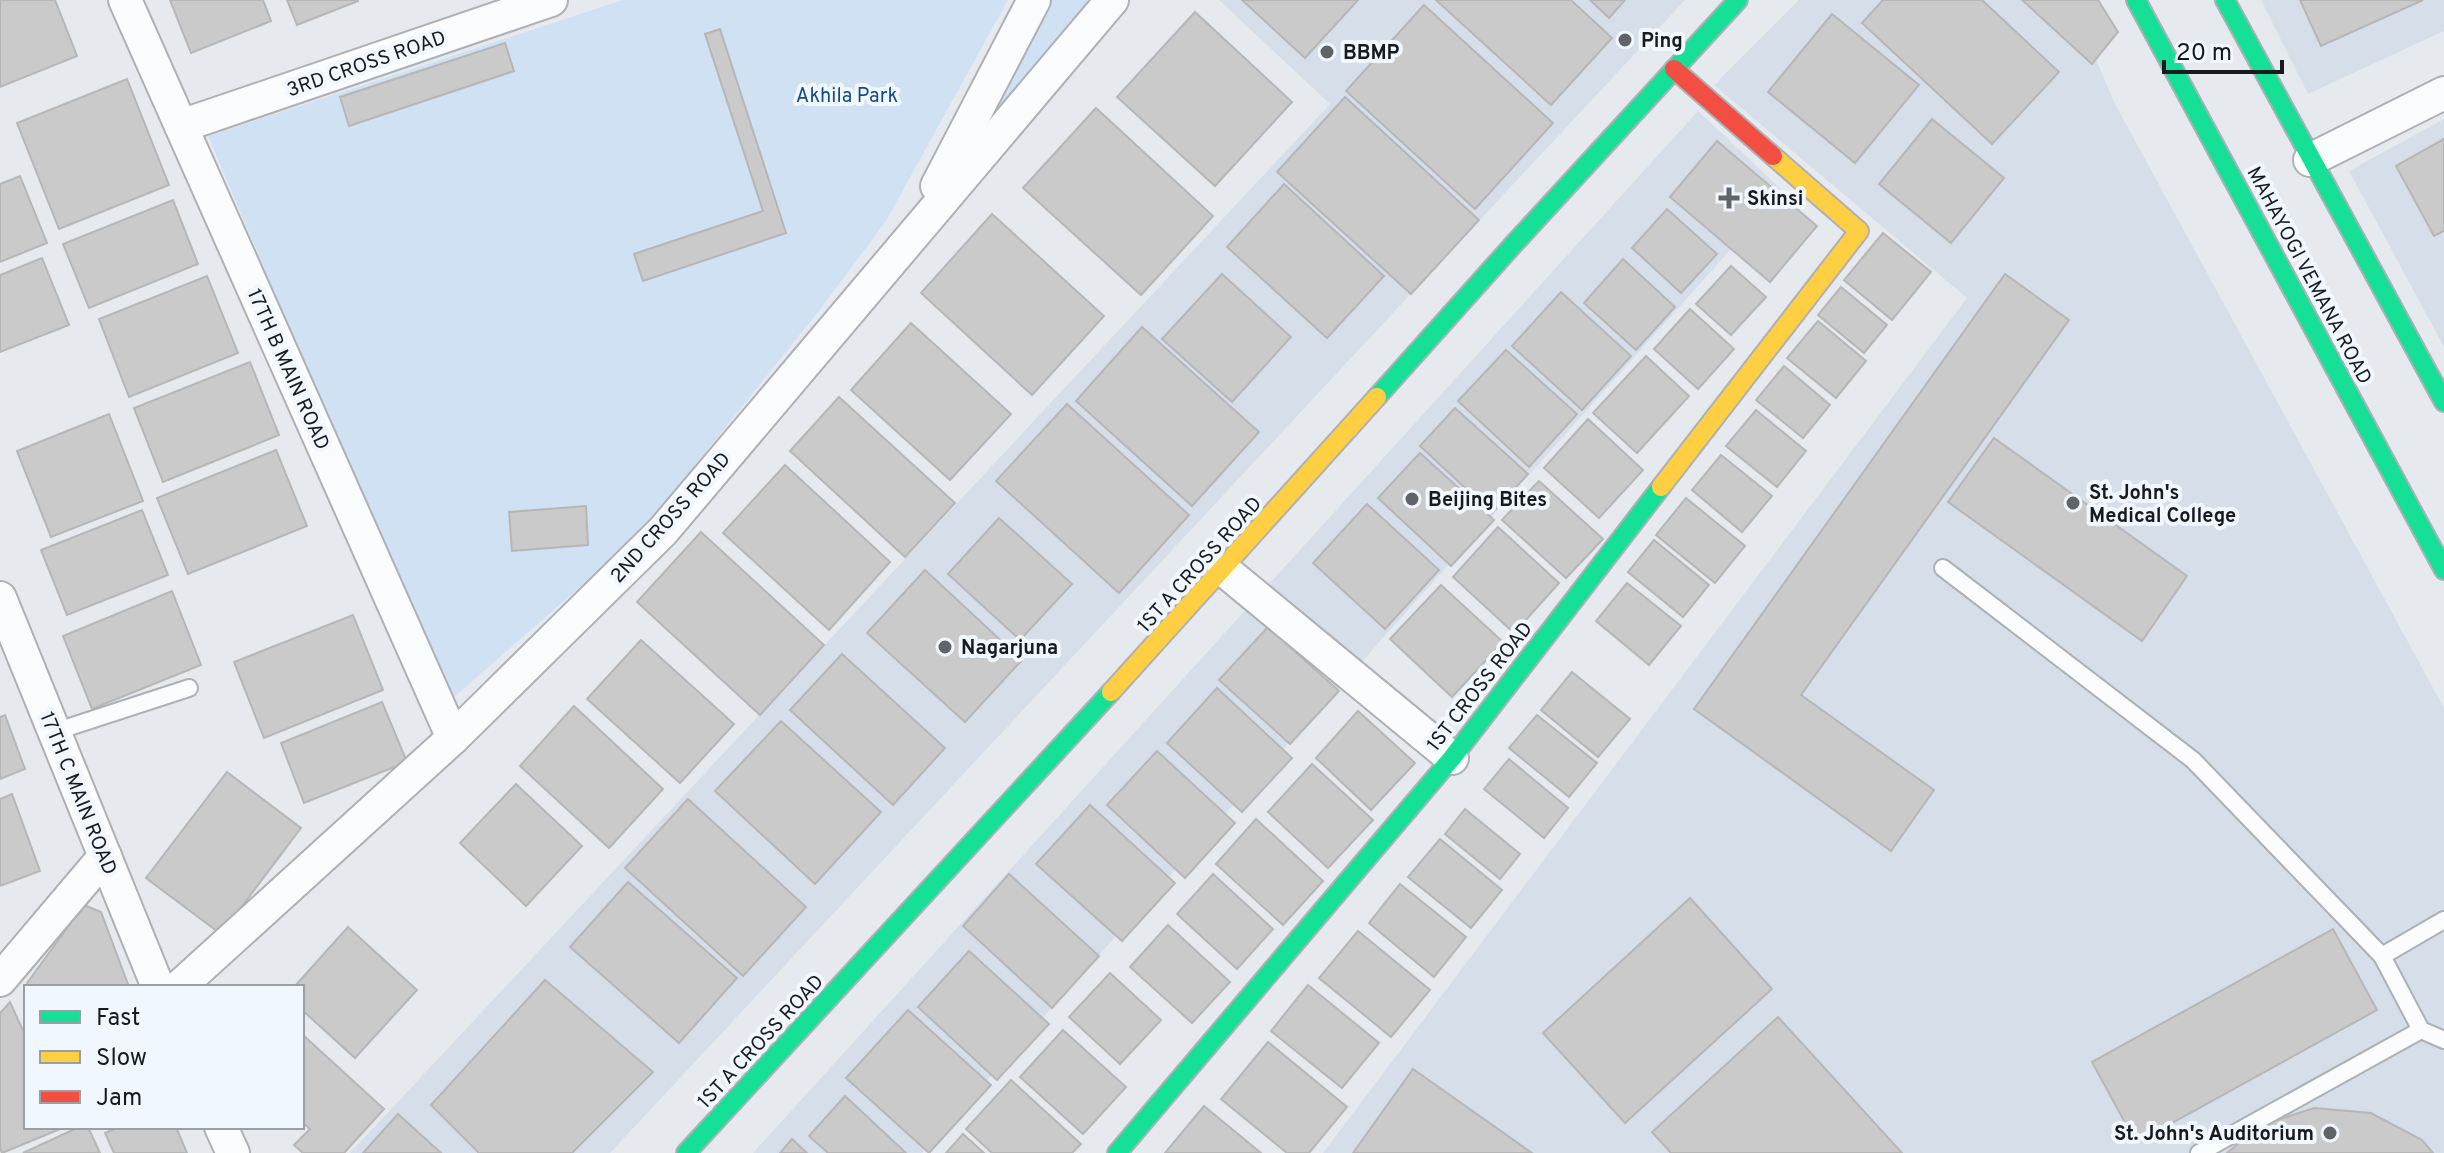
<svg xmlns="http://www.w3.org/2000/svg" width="2444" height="1153" viewBox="0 0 2444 1153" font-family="Overpass,sans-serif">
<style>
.built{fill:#d6dfe9}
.green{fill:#d1e1f4}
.building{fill:#cacacb;stroke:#b6b6b7;stroke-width:2}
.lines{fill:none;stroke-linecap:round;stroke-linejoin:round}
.lane-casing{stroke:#adb0b4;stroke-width:20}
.street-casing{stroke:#adb0b4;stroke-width:36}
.fast-casing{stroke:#adb0b4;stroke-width:22}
.slow-casing{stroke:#adb0b4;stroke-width:22}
.jam-casing{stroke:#adb0b4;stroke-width:22}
.lane{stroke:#fbfcfd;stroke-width:16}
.street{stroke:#fbfcfd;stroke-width:32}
.fast{stroke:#16e098;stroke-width:18}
.slow{stroke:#ffcf43;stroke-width:18}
.jam{stroke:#f24e42;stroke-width:18}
.poi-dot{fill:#606367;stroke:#f1f7fe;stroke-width:3}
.labels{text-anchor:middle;stroke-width:8;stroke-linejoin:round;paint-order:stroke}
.poi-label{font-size:20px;font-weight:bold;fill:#181b1e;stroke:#f1f7fe;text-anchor:start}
.street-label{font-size:20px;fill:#181b1e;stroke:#f1f7fe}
.park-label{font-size:20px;fill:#134c84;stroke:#f1f7fe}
</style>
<rect width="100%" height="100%" fill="#e6eaef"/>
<g class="built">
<polygon points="1219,0 1685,0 610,1153 350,1153 1330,104"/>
<polygon points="1799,0 2071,0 2114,102 2444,708 2444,1153 1323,1153 1967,298 1714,85"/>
<polygon points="2261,0 2444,0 2444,31 2308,94"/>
<polygon points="1698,111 1783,191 922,1153 753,1153"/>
<polygon points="2444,119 2444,347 2349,171"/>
</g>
<g class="green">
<polygon points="623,0 1008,0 886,221 822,307 692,469 661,516 453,698 313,383 208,136"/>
<polygon points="1052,0 1096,0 988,125"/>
</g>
<g class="building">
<polygon points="0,0 55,0 77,56 0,87"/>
<polygon points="170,0 263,0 271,21 191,53"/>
<polygon points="287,0 358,0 358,1 297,25"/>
<polygon points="1242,0 1358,0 1305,58"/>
<polygon points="1436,0 1571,0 1612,38 1551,105"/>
<polygon points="1590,0 1625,0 1609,18"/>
<polygon points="1883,0 1982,0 2059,72 1992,144 1862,23"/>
<polygon points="2022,0 2098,0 2118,32 2092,64"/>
<polygon points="2300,0 2423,0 2321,46"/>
<polygon points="1424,5 1553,123 1475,209 1346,91"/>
<polygon points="1195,12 1292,102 1215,186 1117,97"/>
<polygon points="1832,14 1919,85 1855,163 1768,92"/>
<polygon points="720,29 786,233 643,281 634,254 763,211 705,34"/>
<polygon points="505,43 514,71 349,126 340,97"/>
<polygon points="127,79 169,185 59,229 17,123"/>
<polygon points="1345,97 1479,220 1411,294 1277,172"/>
<polygon points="1096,108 1213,216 1141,295 1023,188"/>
<polygon points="1932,119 2004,178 1951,243 1879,184"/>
<polygon points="2444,139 2444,231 2434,236 2396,166"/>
<polygon points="1717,141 1817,226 1770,282 1670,197"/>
<polygon points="20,176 47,243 0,262 0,184"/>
<polygon points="1284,184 1384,276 1327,338 1227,247"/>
<polygon points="173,200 198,264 89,308 63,244"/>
<polygon points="1667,209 1717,254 1681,293 1632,248"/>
<polygon points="992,214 1104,316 1032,395 921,293"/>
<polygon points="1883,233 1931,272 1892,320 1844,280"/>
<polygon points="42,258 69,325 0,352 0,275"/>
<polygon points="1623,259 1675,307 1636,350 1584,303"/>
<polygon points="1731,266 1766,297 1731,335 1696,304"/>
<polygon points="1222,274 1291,337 1232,402 1162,339"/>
<polygon points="2005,274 2069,320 1801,695 1934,790 1891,851 1694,709"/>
<polygon points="207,276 238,353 129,397 99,319"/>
<polygon points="1841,287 1887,325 1864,353 1818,315"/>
<polygon points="1561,292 1631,356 1582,410 1512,346"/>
<polygon points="1690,309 1734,349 1698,389 1654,349"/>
<polygon points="1818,321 1866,361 1836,398 1787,358"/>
<polygon points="911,323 1011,414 950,480 851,390"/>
<polygon points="1142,327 1259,432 1192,506 1076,401"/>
<polygon points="1506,350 1577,414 1529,467 1458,401"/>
<polygon points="1646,356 1689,396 1637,453 1593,413"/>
<polygon points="250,362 279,435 163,482 134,408"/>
<polygon points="1784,366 1830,405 1803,438 1756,400"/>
<polygon points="839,397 955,503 905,557 790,451"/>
<polygon points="1067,404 1189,515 1119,593 996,481"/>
<polygon points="1455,408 1528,474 1492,513 1420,446"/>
<polygon points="1756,410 1806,451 1777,487 1726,446"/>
<polygon points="109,414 143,501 51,537 17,451"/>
<polygon points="1588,419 1643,470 1599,518 1544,468"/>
<polygon points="1994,438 2187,576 2142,641 1948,502"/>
<polygon points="276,450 307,526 188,574 157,498"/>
<polygon points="1420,453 1494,520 1451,566 1378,498"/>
<polygon points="1721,455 1772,496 1742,532 1692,490"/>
<polygon points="785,465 890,562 829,630 723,533"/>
<polygon points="1539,481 1603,539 1566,578 1502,520"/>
<polygon points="1686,498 1745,546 1715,583 1656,535"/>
<polygon points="1367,504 1439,570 1385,629 1313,563"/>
<polygon points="586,506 588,545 512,551 509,512"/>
<polygon points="142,510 168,575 67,615 41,550"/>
<polygon points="999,518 1072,584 1020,640 948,574"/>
<polygon points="1498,527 1559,583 1514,633 1453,577"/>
<polygon points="701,532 824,645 760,715 637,602"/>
<polygon points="1654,540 1709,585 1683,617 1628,572"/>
<polygon points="925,570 1022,660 965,722 867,633"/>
<polygon points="1627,583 1681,626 1649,665 1596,621"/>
<polygon points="1441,585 1503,642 1452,697 1390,639"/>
<polygon points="172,591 201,665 92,709 63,636"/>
<polygon points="353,615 383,690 264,738 234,662"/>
<polygon points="1268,627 1339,691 1290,744 1219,680"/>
<polygon points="641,640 734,724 680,783 587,699"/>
<polygon points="842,654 945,748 893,805 790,710"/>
<polygon points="1572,672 1630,719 1598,757 1541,710"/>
<polygon points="1217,688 1292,758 1242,812 1167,743"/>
<polygon points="382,702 407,762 304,803 281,743"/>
<polygon points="574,706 663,789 609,848 520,766"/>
<polygon points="1358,711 1415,763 1371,810 1316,758"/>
<polygon points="5,715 25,769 0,779 0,717"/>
<polygon points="1537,715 1597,763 1569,797 1509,748"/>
<polygon points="781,721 881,812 815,884 715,791"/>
<polygon points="1157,751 1235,823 1185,878 1107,805"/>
<polygon points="1509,759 1568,808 1544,838 1484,789"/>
<polygon points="1312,764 1373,820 1328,868 1268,812"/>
<polygon points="227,772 301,828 221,934 146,878"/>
<polygon points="516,784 582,846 526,906 460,843"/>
<polygon points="12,794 40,871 0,886 0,799"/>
<polygon points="688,799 806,907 743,976 625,868"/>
<polygon points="1090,805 1175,883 1122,941 1036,864"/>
<polygon points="1465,809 1520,854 1500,879 1445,834"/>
<polygon points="1256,819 1323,881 1283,925 1216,864"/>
<polygon points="1440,839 1502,890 1471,928 1408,877"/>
<polygon points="1009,874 1099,956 1052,1008 963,926"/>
<polygon points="1213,874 1273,929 1237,969 1177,914"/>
<polygon points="628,882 737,978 679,1043 570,947"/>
<polygon points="1400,884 1466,937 1434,977 1369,923"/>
<polygon points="1690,898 1772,989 1625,1123 1543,1033"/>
<polygon points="84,905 101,912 129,987 29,987 27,983"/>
<polygon points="1168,925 1230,982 1192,1023 1130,967"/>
<polygon points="348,927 417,990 355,1058 302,1010 302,987 294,987"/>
<polygon points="2333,929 2377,1010 2136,1143 2092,1062"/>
<polygon points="1358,931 1430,990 1391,1037 1319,978"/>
<polygon points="969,951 1049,1024 997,1080 918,1007"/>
<polygon points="1110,973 1161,1020 1120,1064 1069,1017"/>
<polygon points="545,980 653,1072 572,1153 479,1153 431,1105"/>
<polygon points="1308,985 1379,1043 1342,1088 1271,1031"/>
<polygon points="10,1002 26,1037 26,1127 65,1127 2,1153 0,1148 0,1013"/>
<polygon points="908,1010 991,1085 929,1153 846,1078"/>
<polygon points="1778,1017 1902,1153 1671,1153 1652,1132"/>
<polygon points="1063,1030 1126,1087 1083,1134 1020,1077"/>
<polygon points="303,1035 384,1109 344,1153 303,1153 294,1145 310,1129 302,1122"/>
<polygon points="1268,1042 1347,1107 1309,1153 1287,1153 1221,1099"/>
<polygon points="1413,1069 1532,1153 1353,1153"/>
<polygon points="1011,1080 1081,1144 1072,1153 992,1153 966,1129"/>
<polygon points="845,1096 906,1153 828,1153 809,1136"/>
<polygon points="1204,1106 1261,1153 1165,1153"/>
<polygon points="2314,1108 2371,1113 2422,1140 2433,1153 2227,1153 2259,1126"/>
<polygon points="398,1114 441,1153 363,1153"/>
<polygon points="79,1127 88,1127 100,1153 23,1153"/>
<polygon points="119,1127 176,1127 187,1153 114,1153 105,1133"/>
<polygon points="963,1134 984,1153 946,1153"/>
<polygon points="792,1139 807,1153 780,1153"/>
</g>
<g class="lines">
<defs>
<g id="lane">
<polyline points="1943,568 2193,760 2382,956 2421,1030 2444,1040"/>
<polyline points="54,732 189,688"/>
<polyline points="2382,956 2444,920"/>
<polyline points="2199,1153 2421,1030"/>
</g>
<g id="street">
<polyline points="125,0 453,738"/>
<polyline points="181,126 551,0"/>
<polyline points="2310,160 2444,93"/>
<polyline points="937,186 1034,0"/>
<polyline points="1224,570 1452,758"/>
<polyline points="0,598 158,987"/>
<polyline points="0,980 105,856"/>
<polyline points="179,987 453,738 663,531 1112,0"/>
<polyline points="221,1127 233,1153"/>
</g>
<g id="fast">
<polyline points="2136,0 2444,570"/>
<polyline points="2225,0 2444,402"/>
<polyline points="1377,397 1512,246 1738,0"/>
<polyline points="686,1153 1111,692"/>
<polyline points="1117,1153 1452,758 1661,487"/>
</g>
<g id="slow">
<polyline points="1661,487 1859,231 1773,156"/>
<polyline points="1111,692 1377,397"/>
</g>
<polyline id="jam" points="1674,69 1773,156"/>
</defs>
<use href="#lane" class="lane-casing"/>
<use href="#street" class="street-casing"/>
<use href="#fast" class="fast-casing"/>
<use href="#slow" class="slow-casing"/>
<use href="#jam" class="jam-casing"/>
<use href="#lane" class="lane"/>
<use href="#street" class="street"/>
<use href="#fast" class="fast"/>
<use href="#slow" class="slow"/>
<use href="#jam" class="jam"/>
</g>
<g class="poi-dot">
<circle cx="1625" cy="40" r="8"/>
<circle cx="1327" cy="52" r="8"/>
<path d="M1725 186h8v8h8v8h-8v8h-8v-8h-8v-8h8z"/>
<circle cx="1412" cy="499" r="8"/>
<circle cx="2073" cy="503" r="8"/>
<circle cx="945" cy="647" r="8"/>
<circle cx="2330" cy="1133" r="8"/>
</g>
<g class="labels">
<g class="poi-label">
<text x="1641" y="47">Ping</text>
<text x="1343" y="59">BBMP</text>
<text x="1747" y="205">Skinsi</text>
<text x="2089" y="499">St. John's<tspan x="2089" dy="23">Medical College</tspan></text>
<text x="1428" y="506">Beijing Bites</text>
<text x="961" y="654">Nagarjuna</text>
<text x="2314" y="1140" text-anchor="end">St. John's Auditorium</text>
</g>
<g class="street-label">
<text transform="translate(366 63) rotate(-19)" y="7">3RD CROSS ROAD</text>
<text transform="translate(2310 275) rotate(62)" y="7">MAHAYOGI VEMANA ROAD</text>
<text transform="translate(289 369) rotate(66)" y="7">17TH B MAIN ROAD</text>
<text transform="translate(670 517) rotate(-48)" y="7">2ND CROSS ROAD</text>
<text transform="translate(1199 564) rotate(-48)" y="7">1ST A CROSS ROAD</text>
<text transform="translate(1479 686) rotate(-52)" y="7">1ST CROSS ROAD</text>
<text transform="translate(79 793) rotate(68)" y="7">17TH C MAIN ROAD</text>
<text transform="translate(760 1041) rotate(-47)" y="7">1ST A CROSS ROAD</text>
</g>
<g class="park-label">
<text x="847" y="102">Akhila Park</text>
</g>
</g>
<rect x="24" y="985" width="280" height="144" fill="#f1f7fe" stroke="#9a9fa4" stroke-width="2"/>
<rect x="40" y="1011" width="40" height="12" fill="#16e098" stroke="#9a9fa4" stroke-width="2"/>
<text x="96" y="1025" font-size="24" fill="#181b1e">Fast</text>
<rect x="40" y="1051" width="40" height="12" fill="#ffcf43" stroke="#9a9fa4" stroke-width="2"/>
<text x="96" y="1065" font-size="24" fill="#181b1e">Slow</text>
<rect x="40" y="1091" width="40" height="12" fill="#f24e42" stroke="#9a9fa4" stroke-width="2"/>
<text x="96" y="1105" font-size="24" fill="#181b1e">Jam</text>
<path d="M2164 60v12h118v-12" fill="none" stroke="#181b1e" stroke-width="4"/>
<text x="2176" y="60" font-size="24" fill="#181b1e" stroke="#f1f7fe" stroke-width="6" paint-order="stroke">20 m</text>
</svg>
